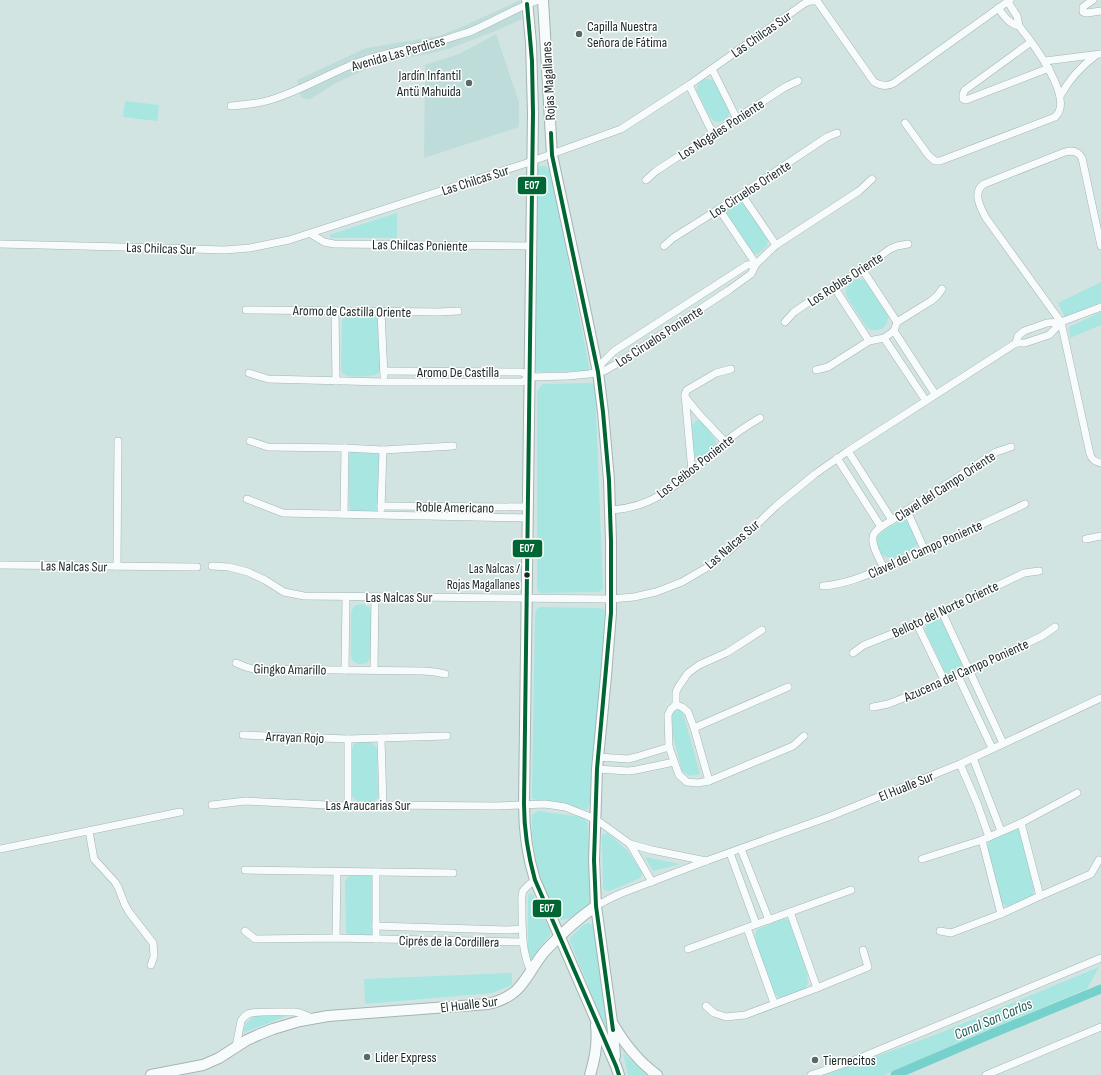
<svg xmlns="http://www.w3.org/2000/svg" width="1101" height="1075" viewBox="0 0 1101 1075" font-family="'Sofia Sans Condensed',sans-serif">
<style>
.built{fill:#beddda}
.green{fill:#a7e6e1}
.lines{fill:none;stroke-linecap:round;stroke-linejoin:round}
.canal{stroke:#76d1cc;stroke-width:9}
.street-casing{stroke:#a5b4b2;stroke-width:8}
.secondary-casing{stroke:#a5b4b2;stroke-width:12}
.street{stroke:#f8fbfb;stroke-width:7}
.secondary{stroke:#f8fbfb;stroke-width:10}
.bus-1-casing{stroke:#fff;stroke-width:7}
.bus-1{stroke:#063;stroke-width:4}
.poi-dot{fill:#5a6867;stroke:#fff;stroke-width:1.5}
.bus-dot{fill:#1a2625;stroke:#fff;stroke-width:1.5}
.labels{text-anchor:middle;stroke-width:3;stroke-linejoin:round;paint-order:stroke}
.bus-label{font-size:13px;fill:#1a2625;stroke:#fff;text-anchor:end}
.poi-label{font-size:14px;fill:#1a2625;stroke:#fff;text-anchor:start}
.street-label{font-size:14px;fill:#1a2625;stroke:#fff}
.water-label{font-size:15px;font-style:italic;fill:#265a57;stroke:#fff}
.line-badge{stroke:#fff;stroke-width:1.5}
.badge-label{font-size:11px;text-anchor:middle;font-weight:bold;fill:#fff}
</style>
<rect width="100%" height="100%" fill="#d2e4e2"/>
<g class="built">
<polygon points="520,0 522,19 493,32 451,48 428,54 405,58 371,67 338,82 310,99 305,99 301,97 297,80 366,48 439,36 466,25"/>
<polygon points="496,34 519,102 519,127 424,158 425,65 461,53"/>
</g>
<g class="green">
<path d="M704 79H709L714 81C717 88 729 106 729 112 730 120 720 125 713 120 709 117 701 99 698 93 695 87 699 82 704 79Z"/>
<polygon points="125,101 159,105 157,121 123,117"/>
<polygon points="540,166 546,166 550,170 590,371 542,372 536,371 535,364 537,171"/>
<polygon points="740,199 743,200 768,238 767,246 758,254 754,254 751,252 726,213 727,206"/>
<polygon points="397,213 397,238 331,238 329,235"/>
<path d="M857 279 864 280 865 281 888 316C889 328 877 334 867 328L847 297C843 289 849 282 857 279Z"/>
<polygon points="1101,282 1101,302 1065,318 1058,303"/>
<polygon points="1101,312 1101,325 1070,338 1069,327"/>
<path d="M349 314 375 315 377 316 381 322 380 369V372L376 375C369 376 350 378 345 375 342 373 342 372 341 369L342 321 344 316Z"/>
<polygon points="591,383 595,386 603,589 598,592 540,593 537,590 537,391 539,388 543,384"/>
<path d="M697 420H699L705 425 716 441C715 448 707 454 702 459H699L695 457 694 454 692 425Z"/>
<polygon points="352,451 374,451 379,455 378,509 374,512 354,512 349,508 349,454"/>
<path d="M903 520H906L910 521 919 541C917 548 899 558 892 558 889 558 885 556 882 555 873 541 875 536 888 528 893 525 897 522 903 520Z"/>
<path d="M363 604 369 607 372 614 371 657 367 663C360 665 354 665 351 657V613L354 606Z"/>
<polygon points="539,607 598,608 603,609 606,613 590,803 587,810 558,802 536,800 532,798 532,792 535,618 536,610"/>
<path d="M936 619 940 620 944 623 962 664 961 669C956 672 952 675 946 674L925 630 926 625 932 621Z"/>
<polygon points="682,709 700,774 690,776 682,771 673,736 672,712"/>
<polygon points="360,742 373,743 377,749 378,796 377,799 374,801 357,801 352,796 352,749 354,744"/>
<path d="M538 811 583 817 588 824 591 905C582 910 569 923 558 919L547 898 536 861 532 834V815Z"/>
<polygon points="1013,828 1022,831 1031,879 1034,888 1033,896 1007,907 1002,903 988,851 988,845 990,839"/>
<polygon points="607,833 626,849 642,872 642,875 640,878 610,891 604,890 603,888 602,841 602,835"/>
<polygon points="645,857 680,864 653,871"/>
<polygon points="369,875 374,877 376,936 348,935 346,933 345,881 348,877 351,876"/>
<polygon points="530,893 533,894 551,932 550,935 531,959 528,957 528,895"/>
<path d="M783 919C790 919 792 922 795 928L807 974 808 983 805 989 782 998 777 996 773 990 757 945 755 934 758 929Z"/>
<polygon points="588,923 593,925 610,1040 570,941 570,938 583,925"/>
<polygon points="1099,967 1087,989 982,1032 884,1075 825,1075 935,1035"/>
<polygon points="512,973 512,985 492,993 365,1004 364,979"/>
<path d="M257 1015H284L286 1016 243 1033C244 1024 249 1019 257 1015Z"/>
<polygon points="623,1053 646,1075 628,1075"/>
</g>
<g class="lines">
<polyline class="canal" points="895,1075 991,1034 1101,989"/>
<defs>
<g id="street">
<polyline points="1093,0 1083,7 1083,12 1087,13 1101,11"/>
<path d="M998 8C1004 16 1009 24 1019 26L1017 16 1008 2"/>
<polyline points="1031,42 965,90 963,94 963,99 966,100 1049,68"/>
<polyline points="1045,61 1101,54"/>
<polyline points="712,69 737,119"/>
<polyline points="689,85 713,134"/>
<path d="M1060 96C1069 80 1080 67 1095 56"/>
<path d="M231 106C244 105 257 104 270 100 301 91 329 73 359 62 389 51 420 48 450 38 459 35 468 33 476 29 497 20 517 7 539 0"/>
<path d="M905 123 929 156 935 161H940L1055 117C1076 99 1031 41 1019 26"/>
<polyline points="646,180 656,171 785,87 798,81"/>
<polyline points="742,195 776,245"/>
<polyline points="719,209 756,264"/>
<polyline points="311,234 324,242 334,244 531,246"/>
<path d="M0 244 163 248 224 250 250 248 289 240 524 164 621 129 689 85 805 3 811 1H817L874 82C881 86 887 87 894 83L1010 0"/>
<polyline points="664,246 673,238 719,209 827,137 837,133"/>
<path d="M1101 246 1082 158C1078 151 1072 150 1065 152L984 184C972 192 980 207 986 218L1061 322 1090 454C1092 460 1095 462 1101 463"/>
<polyline points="862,269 897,322"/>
<polyline points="834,287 869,341"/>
<polyline points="246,310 439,312 458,311"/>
<polyline points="335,311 336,381"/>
<polyline points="381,312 384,376"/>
<polyline points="785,322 794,312 824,292 834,287 862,269 890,249 897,246 908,244"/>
<polyline points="894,331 935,394"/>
<polyline points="884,338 926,401"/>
<polyline points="1016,343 1018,336 1024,331 1047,323 1061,322 1101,307"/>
<polyline points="1016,343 1025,343 1049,335 1054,330 1061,322"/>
<polyline points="816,370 828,367 869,341 884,338 894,331 897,322 931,301 937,296 942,289"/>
<polyline points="384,371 522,372 530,377"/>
<polyline points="598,372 602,363 614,351 747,265 756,264"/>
<polyline points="249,373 268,379 384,382 522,382 530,377 568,376 589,374 604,371 618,363 729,290 751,274 756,264 776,245 859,191 872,179"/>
<polyline points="685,397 698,413 725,442"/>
<polyline points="250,441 268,447 345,448 383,450 453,446"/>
<polyline points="848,451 892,520"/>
<polyline points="837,458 881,527"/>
<polyline points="692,472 685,394 687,390 716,373 731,369"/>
<polyline points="247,499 283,513 528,518"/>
<polyline points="381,506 528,507"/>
<polyline points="381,509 383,450"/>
<path d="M611 510C663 507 688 473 725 442 736 433 748 425 760 418"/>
<polyline points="907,511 925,551"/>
<polyline points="344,514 345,448"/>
<polyline points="1086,539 1101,536"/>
<polyline points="0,565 197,567"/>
<polyline points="117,566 118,441"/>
<polyline points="212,566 229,567 248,572 265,580 284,592 304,596 611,599 634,597 656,592 682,582 706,568 730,550 776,506 815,474 848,451 1016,343"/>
<path d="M884 568C880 560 869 542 874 534 877 528 886 524 892 520L996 452 1011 447"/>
<path d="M823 586C849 584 871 573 895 563 939 545 982 524 1025 504"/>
<polyline points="942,612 1003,743"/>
<polyline points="917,624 945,682"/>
<polyline points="853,653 864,645 917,624 1024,573 1039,571"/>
<polyline points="236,663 246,667 253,669 423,671 435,672 445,674"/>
<polyline points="345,670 346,597"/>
<polyline points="374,670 375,597"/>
<polyline points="958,676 992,748"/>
<polyline points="676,705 671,709 668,715 669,747 679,775 687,782 698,783 709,781 793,746 804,736"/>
<polyline points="676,705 676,692 679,686 688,673 699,665 728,652 762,630"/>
<polyline points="676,705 682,707 688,712 694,728 709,781"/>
<polyline points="873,707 888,704 945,682 1042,636 1055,627"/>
<polyline points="694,728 788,687"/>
<polyline points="243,735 348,739 447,736"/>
<polyline points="381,738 383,805"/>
<polyline points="348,739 348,806"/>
<polyline points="598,757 628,759 636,757 669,747"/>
<polyline points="973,758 1001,831"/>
<polyline points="960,764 977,803 989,837"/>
<polyline points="597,769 628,771 636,770 674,762"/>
<polyline points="212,805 245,801 348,806 383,805 496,806 545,804 565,807 588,816 601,823 630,844 652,850 706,861"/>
<polyline points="1021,823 1040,896"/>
<polyline points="89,831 94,859 115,882 118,887 125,905 129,912 153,943 154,956 151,965"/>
<polyline points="982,840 1001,914"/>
<polyline points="630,844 652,882"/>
<polyline points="0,849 180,812"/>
<polyline points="741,849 769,920"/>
<polyline points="730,853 756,924"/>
<polyline points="922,859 982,840 1021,823 1077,793"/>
<polyline points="245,870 453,873"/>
<polyline points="376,872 376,939"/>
<polyline points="596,906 611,898 622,893 706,861 831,816 960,764 1101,698"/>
<polyline points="790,912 817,988"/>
<polyline points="376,926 507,930 522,929"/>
<polyline points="747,928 774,1003"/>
<polyline points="245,931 255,939 336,938 522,942"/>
<polyline points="940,931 951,933 1001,914 1040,896 1091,874 1099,860"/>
<polyline points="336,938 337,872"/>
<polyline points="688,949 851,890"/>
<path d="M531 972C522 952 522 932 522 910 522 904 521 896 523 891 526 887 531 883 535 880"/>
<polyline points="706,1006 714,1013 726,1017 745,1015 817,988 868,967 863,950"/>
<path d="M236 1047 241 1021C243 1018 244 1016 248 1014 254 1011 286 1012 294 1012L300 1013 312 1018"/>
<polyline points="811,1075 855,1060 1101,958"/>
<polyline points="986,1075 1101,1027"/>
</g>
<g id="secondary">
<path d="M527 0 531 43 533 113 524 804C524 830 527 855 535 880L616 1066 619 1075"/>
<polyline points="543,0 552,155 587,318 598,372 603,412 609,480 611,541 611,613 606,676 597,769 594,860 596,906 612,1022 615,1056"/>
<path d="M613 1024C624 1043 639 1062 657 1075"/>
<path d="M151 1075 203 1065 219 1058 247 1040 258 1035 273 1029 300 1021 328 1016 488 1004C524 996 525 975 545 951 561 934 577 919 596 906"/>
<path d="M590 1075C595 1059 598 1042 596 1025"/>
</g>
</defs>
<use href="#street" class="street-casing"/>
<use href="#secondary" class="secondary-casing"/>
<use href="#street" class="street"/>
<use href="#secondary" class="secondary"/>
<defs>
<g id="bus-1">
<path d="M527 4 532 61 533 113 524 804C524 830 528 855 535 880L616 1066 619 1075"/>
<polyline points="551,133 552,155 598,372 603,412 609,480 611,541 611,613 597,769 594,860 596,906 613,1030"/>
</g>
</defs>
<use href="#bus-1" class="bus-1-casing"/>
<use href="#bus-1" class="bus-1"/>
</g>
<g class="poi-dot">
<circle cx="579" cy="34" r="4"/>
<circle cx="469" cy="83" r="4"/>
<circle cx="367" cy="1057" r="4"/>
<circle cx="815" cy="1060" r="4"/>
</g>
<circle class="bus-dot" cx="527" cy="575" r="3.5"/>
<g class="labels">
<g class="bus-label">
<text x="520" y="573">Las Nalcas /<tspan x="520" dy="16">Rojas Magallanes</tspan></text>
</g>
<g class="poi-label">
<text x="587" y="31">Capilla Nuestra<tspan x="587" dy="16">Señora de Fátima</tspan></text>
<text x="461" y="80" text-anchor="end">Jardín Infantil<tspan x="461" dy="16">Antü Mahuida</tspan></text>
<text x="375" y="1062">Lider Express</text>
<text x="823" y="1065">Tiernecitos</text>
</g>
<g class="street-label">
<text transform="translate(761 34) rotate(-35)" y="5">Las Chilcas Sur</text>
<text transform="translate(398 53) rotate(-16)" y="5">Avenida Las Perdices</text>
<text transform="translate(548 81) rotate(-93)" y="5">Rojas Magallanes</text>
<text transform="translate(721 129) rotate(-33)" y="5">Los Nogales Poniente</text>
<text transform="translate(475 180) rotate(-18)" y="5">Las Chilcas Sur</text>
<text transform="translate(750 189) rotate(-33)" y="5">Los Ciruelos Oriente</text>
<text transform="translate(420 245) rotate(1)" y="5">Las Chilcas Poniente</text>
<text transform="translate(161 248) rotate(2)" y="5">Las Chilcas Sur</text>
<text transform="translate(845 279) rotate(-33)" y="5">Los Robles Oriente</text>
<text transform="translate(352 311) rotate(1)" y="5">Aromo de Castilla Oriente</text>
<text transform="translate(659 336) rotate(-33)" y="5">Los Ciruelos Poniente</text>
<text x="458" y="377">Aromo De Castilla</text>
<text transform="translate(695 466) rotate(-38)" y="5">Los Ceibos Poniente</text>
<text transform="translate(945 486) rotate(-33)" y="5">Clavel del Campo Oriente</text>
<text transform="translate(455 507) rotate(1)" y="5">Roble Americano</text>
<text transform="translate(732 544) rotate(-41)" y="5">Las Nalcas Sur</text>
<text transform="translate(925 549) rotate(-24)" y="5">Clavel del Campo Poniente</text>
<text transform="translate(74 566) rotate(1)" y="5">Las Nalcas Sur</text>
<text x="399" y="602">Las Nalcas Sur</text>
<text transform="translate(945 609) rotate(-25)" y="5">Belloto del Norte Oriente</text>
<text transform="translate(290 669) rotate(1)" y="5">Gingko Amarillo</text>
<text transform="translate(966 670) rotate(-24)" y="5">Azucena del Campo Poniente</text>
<text transform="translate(295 737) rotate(2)" y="5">Arrayan Rojo</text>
<text transform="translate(906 786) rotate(-22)" y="5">El Hualle Sur</text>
<text x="368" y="810">Las Araucarias Sur</text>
<text transform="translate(449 941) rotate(1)" y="5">Ciprés de la Cordillera</text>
<text transform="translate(469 1004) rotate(-7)" y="5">El Hualle Sur</text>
</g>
<g class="water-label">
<text transform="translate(993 1019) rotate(-23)" y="5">Canal San Carlos</text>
</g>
</g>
<g class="line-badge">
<rect x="517" y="176" width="30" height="19" rx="4" fill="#063"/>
<rect x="512" y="539" width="31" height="19" rx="4" fill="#063"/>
<rect x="532" y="899" width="30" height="19" rx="4" fill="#063"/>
</g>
<g class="badge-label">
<text x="532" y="189">E07</text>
<text x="527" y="552">E07</text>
<text x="547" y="912">E07</text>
</g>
</svg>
